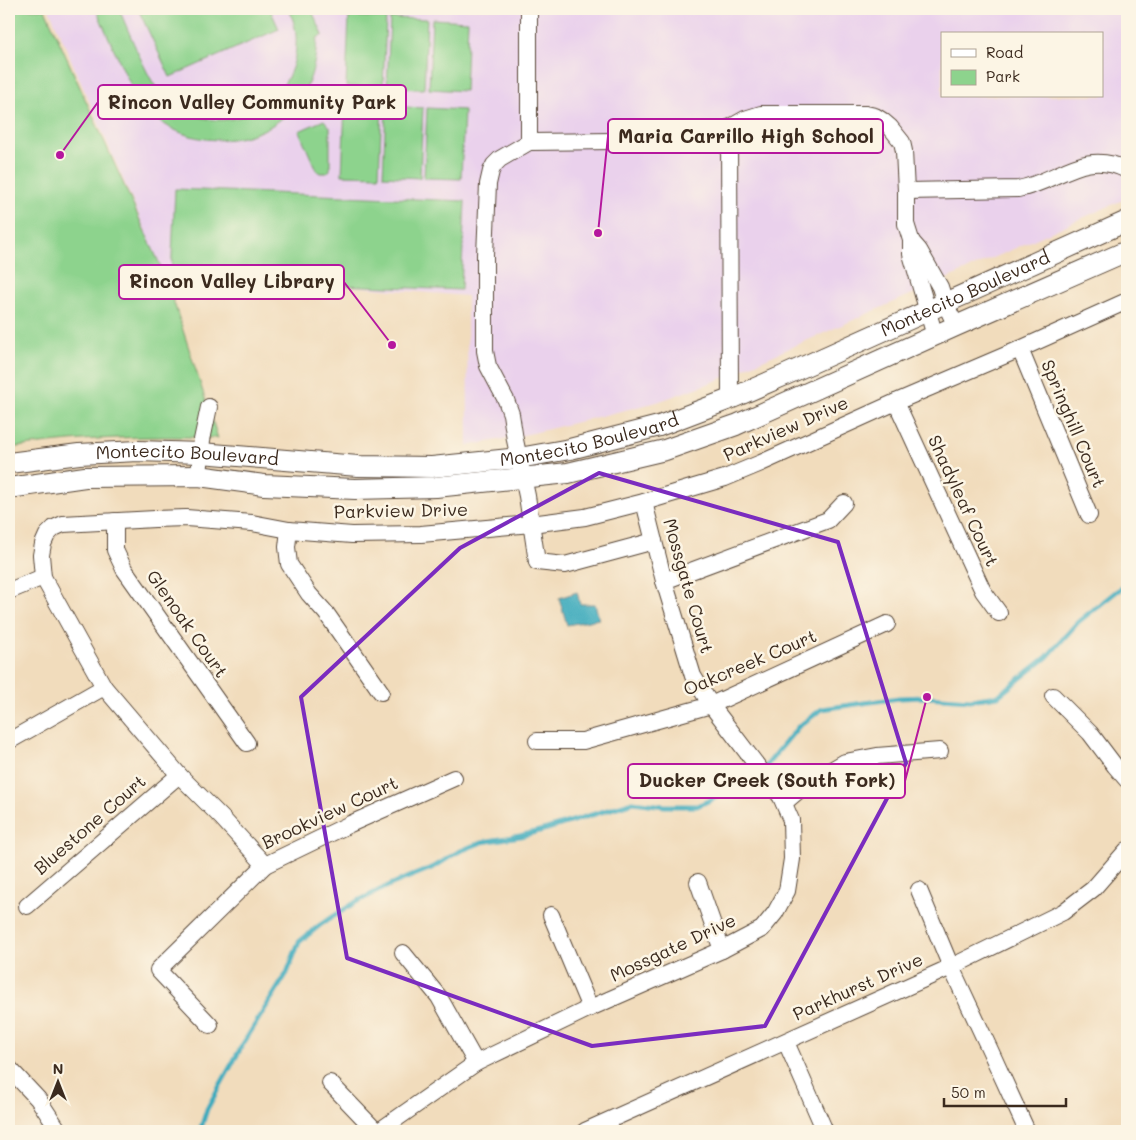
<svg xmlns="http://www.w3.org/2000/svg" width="1136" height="1140" viewBox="0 0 1136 1140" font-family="Mali,sans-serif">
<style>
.built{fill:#ead1ec;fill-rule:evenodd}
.green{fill:#8dd38d;stroke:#647e56}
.water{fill:#3eabbd;stroke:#3c6a6e}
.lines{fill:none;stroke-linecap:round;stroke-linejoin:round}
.stream{stroke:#3eabbd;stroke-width:5}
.minor-casing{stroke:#564536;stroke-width:18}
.major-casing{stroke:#564536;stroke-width:22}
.minor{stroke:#fff;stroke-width:16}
.major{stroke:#fff;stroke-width:20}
.marked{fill:none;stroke:#7b2cbf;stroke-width:4;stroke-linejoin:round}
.labels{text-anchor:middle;stroke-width:5;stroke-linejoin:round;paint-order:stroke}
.street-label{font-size:18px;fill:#3b2a1e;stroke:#fcf5e5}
.leader{fill:none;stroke:#b5179e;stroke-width:2}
.callout-dot{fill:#b5179e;stroke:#fcf5e5;stroke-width:2}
.callout{fill:#fcf5e5;stroke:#b5179e;stroke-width:2}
.callout-label{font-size:19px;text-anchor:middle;font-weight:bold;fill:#3b2a1e}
</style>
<rect width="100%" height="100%" fill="#fcf5e5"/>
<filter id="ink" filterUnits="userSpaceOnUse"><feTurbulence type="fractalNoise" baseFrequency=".02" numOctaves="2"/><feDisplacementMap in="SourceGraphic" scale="10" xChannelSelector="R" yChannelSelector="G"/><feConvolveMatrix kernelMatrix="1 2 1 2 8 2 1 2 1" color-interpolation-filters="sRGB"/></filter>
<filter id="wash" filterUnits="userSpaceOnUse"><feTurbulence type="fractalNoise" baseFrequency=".0096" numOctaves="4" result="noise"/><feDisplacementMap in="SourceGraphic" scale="20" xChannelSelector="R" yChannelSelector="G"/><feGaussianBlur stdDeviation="1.12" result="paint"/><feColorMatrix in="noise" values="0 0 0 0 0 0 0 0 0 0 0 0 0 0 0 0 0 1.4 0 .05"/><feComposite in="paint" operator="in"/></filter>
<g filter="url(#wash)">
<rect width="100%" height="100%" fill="#f1dcbc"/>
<path class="built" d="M49 9H1127V198L971 268 713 382 657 402 533 433 468 446 467 296 321 284 166 278ZM942 34H1102V96H942Z"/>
<g class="green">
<path d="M9 9H45L55 32 166 278 218 438C148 435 78 438 9 448Z"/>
<path d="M96 9H119C125 23 131 37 137 51 146 69 153 88 169 102 184 114 204 120 222 120 262 118 295 85 296 46 297 33 294 21 289 9H311L323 35 317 38C316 61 312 81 299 100 268 145 198 153 156 118 137 102 128 80 118 58 110 41 103 25 96 9Z"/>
<polygon points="138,9 270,9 279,29 170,77"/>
<polygon points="349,16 386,18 383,88 346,86"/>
<polygon points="390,18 427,19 424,89 387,88"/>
<polygon points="432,19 468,21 465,91 429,89"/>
<polygon points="345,105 382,106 379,176 342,175"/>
<polygon points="386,106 423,108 420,178 383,176"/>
<polygon points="427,108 464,110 461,179 424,178"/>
<polygon points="324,120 330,127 330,170 327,173 320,173 316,170 299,131"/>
<polygon points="175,189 465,201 461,290 171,278"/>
</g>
<polygon class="water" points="577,592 580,604 595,604 599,619 567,625 559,598"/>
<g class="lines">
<g class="stream">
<polyline points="767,765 798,727 822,709 899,698 927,697 970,700 998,696 1047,657 1078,622 1117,591 1127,585"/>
<polyline points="200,1131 207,1109 243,1044 287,973 299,942 320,925 356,902 392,884 434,867 458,852 482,842 520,836 547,829 633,802 665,806 697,806 750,782"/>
</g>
</g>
</g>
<g filter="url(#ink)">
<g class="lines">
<defs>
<g id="minor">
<polyline points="529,9 529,142"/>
<polyline points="729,128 730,399"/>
<path d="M906 191 1018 189C1058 182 1083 148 1127 170"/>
<polyline points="912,242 919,250 940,287 945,303 956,326"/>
<polyline points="1020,349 1089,515"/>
<polyline points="896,402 983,591 999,613"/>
<polyline points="199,476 202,440 209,407"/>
<polyline points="115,521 115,550 124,569 247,743"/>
<polyline points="289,530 287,547 289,564 309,594 326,613 381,692"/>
<polyline points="654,541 565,565 537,562 527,496 515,440 511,414 506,400 488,366 485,351 485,255 488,184 491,171 494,165 500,159 529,142 699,140 706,138 729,128 745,119 761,114 866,114 875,116 883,121 890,127 902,142 904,151 906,191 906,224 911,240 911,254 935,336"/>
<polyline points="664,581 828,520 844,503"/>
<polyline points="9,591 43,577"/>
<polyline points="1053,696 1090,733 1115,766 1127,780"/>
<polyline points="9,741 104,687"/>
<polyline points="537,741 583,741 711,705 887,624"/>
<polyline points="784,803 804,786 845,762 877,756 940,751"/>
<polyline points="265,865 222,818 179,775 104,687 43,577 41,555 43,544 47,535 54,528 63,524 155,519 186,518 252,523 289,530 352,535 421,534 531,524 585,517 644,502 725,478 761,463 896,402 1020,349 1127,301"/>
<polyline points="698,882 722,950"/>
<polyline points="919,890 951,967 990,1050 1027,1131"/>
<polyline points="27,906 179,775"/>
<polyline points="551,915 590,1008"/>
<polyline points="403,953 439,997 476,1063"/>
<polyline points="210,1025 158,970 265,865 350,824 454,778"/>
<polyline points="786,1042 825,1131"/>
<polyline points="9,1068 38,1099 59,1131"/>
<polyline points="330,1083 376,1131"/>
<polyline points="379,1131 476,1063 590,1008 722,950 762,929 775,913 787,891 792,859 791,820 781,797 711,705 693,676 664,581 644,502"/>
<polyline points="585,1131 951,967 1063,912 1093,889 1127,850"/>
</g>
<g id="major">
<path id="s1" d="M9 463 79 454 138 451 201 453 358 466 432 467 519 458 570 449 659 426 730 399 783 376 1127 221"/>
<polyline points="9,488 85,477 199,476 264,485 355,489 436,487 568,473 665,450 736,425 956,326 1127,251"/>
</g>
</defs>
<use href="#minor" class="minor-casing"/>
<use href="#major" class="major-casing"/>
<use href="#minor" class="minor"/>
<use href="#major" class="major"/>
</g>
</g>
<path class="marked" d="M599 473 838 542 906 763 765 1026 592 1046 347 958 301 697 460 548Z"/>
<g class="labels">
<g class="street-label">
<text dy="6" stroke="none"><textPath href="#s1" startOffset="989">Montecito Boulevard</textPath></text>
<text transform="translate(1073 424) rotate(67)" y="6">Springhill Court</text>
<text transform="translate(786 429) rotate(-24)" y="6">Parkview Drive</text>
<text dy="6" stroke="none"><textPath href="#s1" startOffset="584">Montecito Boulevard</textPath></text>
<text dy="6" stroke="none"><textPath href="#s1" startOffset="179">Montecito Boulevard</textPath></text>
<text transform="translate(963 501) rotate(65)" y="6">Shadyleaf Court</text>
<text transform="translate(401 511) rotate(-1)" y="6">Parkview Drive</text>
<text transform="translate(688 586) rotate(74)" y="6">Mossgate Court</text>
<text transform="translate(187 624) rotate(55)" y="6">Glenoak Court</text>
<text transform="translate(750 663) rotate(-23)" y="6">Oakcreek Court</text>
<text transform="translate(330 813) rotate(-25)" y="6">Brookview Court</text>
<text transform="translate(90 825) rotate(-41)" y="6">Bluestone Court</text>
<text transform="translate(673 948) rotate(-25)" y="6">Mossgate Drive</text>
<text transform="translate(858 987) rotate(-24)" y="6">Parkhurst Drive</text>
</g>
</g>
<path class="leader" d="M60 155L98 102M598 233L608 136M392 345L344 282M927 697L905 781"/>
<g class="callout-dot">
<circle cx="60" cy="155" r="5"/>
<circle cx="598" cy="233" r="5"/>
<circle cx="392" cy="345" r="5"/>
<circle cx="927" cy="697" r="5"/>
</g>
<g class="callout">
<rect x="98" y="85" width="308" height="34" rx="5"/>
<rect x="608" y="119" width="275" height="34" rx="5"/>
<rect x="119" y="265" width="225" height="34" rx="5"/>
<rect x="628" y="764" width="277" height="34" rx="5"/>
</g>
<g class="callout-label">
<text x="252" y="109">Rincon Valley Community Park</text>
<text x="746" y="143">Maria Carrillo High School</text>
<text x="232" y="288">Rincon Valley Library</text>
<text x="767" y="787">Ducker Creek (South Fork)</text>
</g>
<rect width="1136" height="1140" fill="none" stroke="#fcf5e5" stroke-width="30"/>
<rect x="941" y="32" width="162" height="65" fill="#fcf5e5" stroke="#afa495"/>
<rect x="951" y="49" width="25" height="8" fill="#ffffff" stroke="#afa495"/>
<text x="986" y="58" font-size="15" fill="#3b2a1e">Road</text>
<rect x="951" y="70" width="25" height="15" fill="#8dd38d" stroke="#afa495"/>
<text x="986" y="82" font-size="15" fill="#3b2a1e">Park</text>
<g transform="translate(58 1082)" stroke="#fcf5e5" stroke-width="4" paint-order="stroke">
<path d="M0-4L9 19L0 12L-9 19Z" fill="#3b2a1e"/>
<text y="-8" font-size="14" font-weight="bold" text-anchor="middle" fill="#3b2a1e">N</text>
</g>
<path d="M944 1098v8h122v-8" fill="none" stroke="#3b2a1e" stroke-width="2.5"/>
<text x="951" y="1098" font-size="15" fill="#3b2a1e" stroke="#fcf5e5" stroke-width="4" paint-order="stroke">50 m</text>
</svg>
